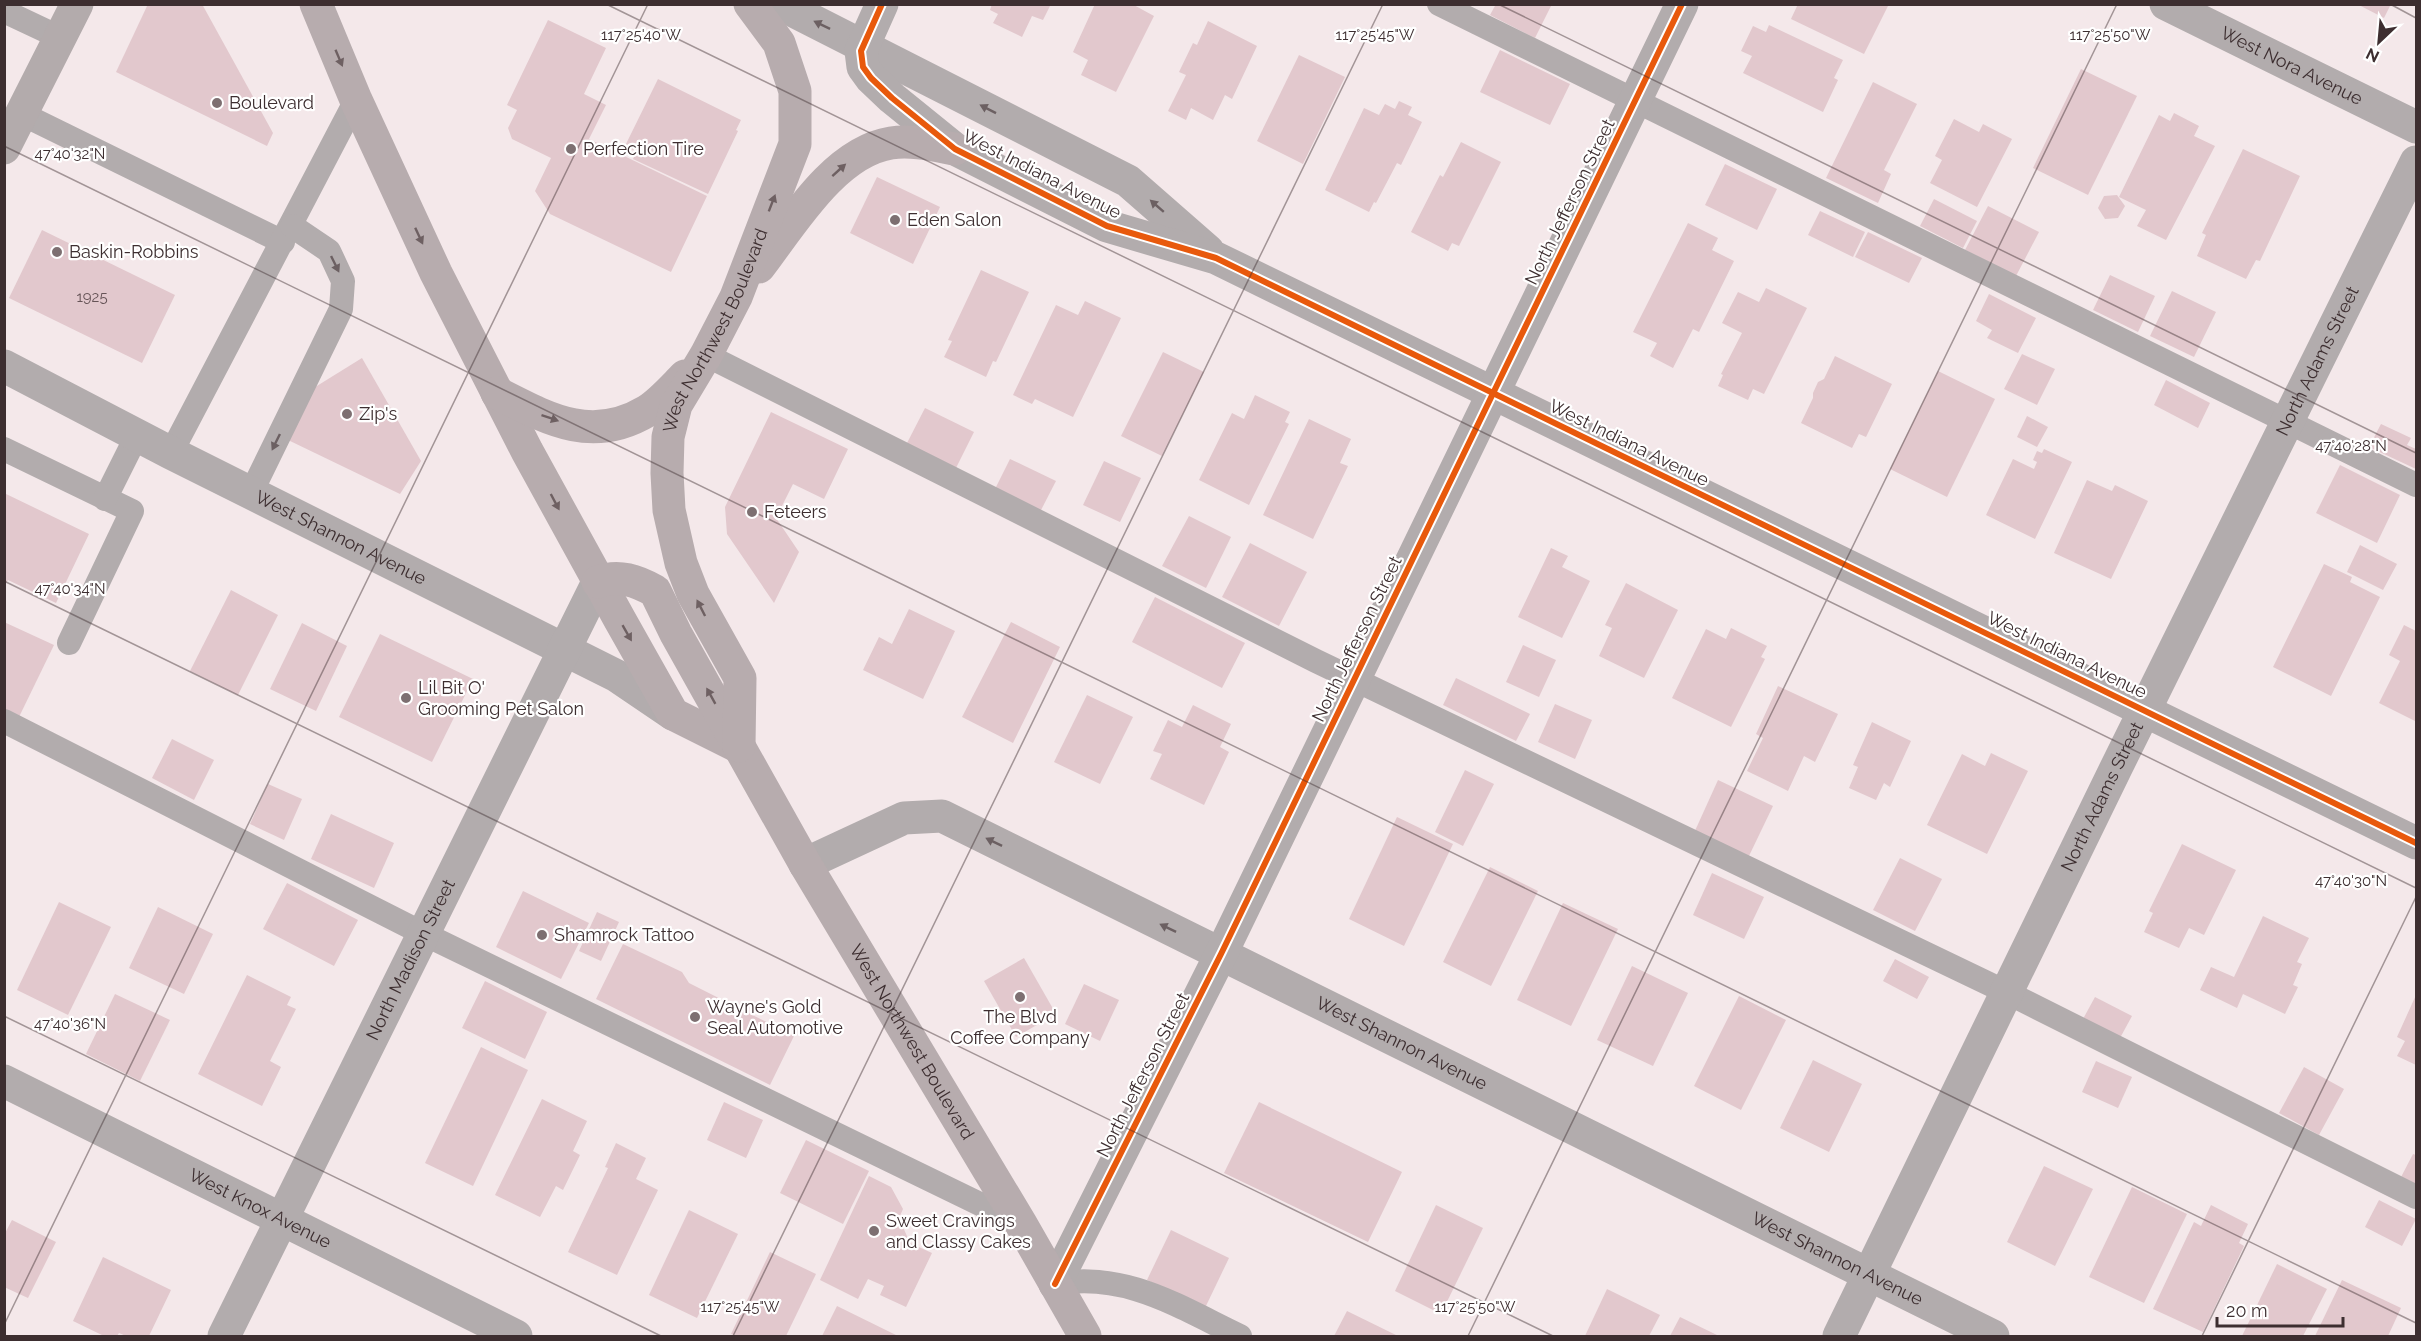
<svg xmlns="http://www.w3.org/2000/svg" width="2421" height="1341" viewBox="0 0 2421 1341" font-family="Raleway,sans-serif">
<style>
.building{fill:#e2c8cd}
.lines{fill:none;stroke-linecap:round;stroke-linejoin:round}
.lane{stroke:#b2acad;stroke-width:24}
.street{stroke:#b2acad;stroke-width:33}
.secondary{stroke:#b3abac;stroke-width:33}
.primary{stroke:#b7acae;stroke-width:33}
.cycleway-casing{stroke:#fff;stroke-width:10}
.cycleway{stroke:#e8590c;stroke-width:6}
.oneway{fill:#6c6062}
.oneway2{fill:#6e6062}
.ticks{fill:none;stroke:#3d2e30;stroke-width:1.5;stroke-opacity:0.45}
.poi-dot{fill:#7d6f71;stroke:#fff;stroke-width:2}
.labels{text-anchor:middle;stroke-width:4.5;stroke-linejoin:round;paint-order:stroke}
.number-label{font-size:15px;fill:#665457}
.street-label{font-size:18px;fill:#3d2e30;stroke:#fff}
.poi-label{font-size:18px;fill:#3d2e30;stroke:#fff;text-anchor:start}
.ticks-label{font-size:15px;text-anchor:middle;fill:#3d2e30;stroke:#fff;stroke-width:4.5;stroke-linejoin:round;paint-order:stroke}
</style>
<rect width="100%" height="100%" fill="#f4e8ea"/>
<g class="building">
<polygon points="148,4 202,4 273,133 267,146 116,72"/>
<polygon points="992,4 1051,4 1043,20 1032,16 1022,37 993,23 998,14 990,10"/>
<polygon points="1095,4 1132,4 1154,16 1116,92 1081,75 1088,60 1073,52"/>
<polygon points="1496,4 1552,4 1535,38 1490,15"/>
<polygon points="1798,4 1889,4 1864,54 1791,19"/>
<polygon points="2357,4 2391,4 2384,18"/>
<polygon points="548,20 606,48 584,94 606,105 589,139 707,196 671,272 550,214 535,191 551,158 512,139 508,128 517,110 507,105"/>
<polygon points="1208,21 1257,46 1232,99 1225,95 1213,120 1191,108 1186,120 1168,111 1186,75 1179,72 1193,43 1197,45"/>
<polygon points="1769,25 1843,60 1834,78 1838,80 1823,112 1743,73 1752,56 1741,51 1753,26 1766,32"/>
<polygon points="1500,50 1570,84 1550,125 1480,92"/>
<polygon points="1299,55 1345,77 1303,164 1257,141"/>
<polygon points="2081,69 2137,96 2088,195 2033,168"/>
<polygon points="658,79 741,120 736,130 738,131 708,194 633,159 637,152 625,146"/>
<polygon points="1873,82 1917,104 1884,170 1891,174 1878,203 1826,178"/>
<polygon points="1399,101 1412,107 1408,115 1422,122 1401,165 1397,163 1376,203 1374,202 1369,212 1325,190 1364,108 1379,115 1385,104 1395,109"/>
<polygon points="2174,113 2199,126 2194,136 2215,146 2166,240 2137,226 2146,210 2119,197 2159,115 2170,121"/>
<polygon points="1954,119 1979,132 1983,124 2012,139 1977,207 1930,183 1942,160 1935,156"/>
<polygon points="1461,142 1501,162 1459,246 1452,243 1448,251 1411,232 1440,175 1443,177"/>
<polygon points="2243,149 2300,176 2260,261 2256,260 2246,279 2197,256 2206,235 2202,233"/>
<polygon points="1725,164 1777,189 1757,230 1705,205"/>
<polygon points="877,177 940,207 913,264 850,233"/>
<polygon points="2117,195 2125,206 2118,218 2105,219 2098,208 2104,196"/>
<polygon points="1934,199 1977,221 1963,248 1920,226"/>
<polygon points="1988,206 2039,232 2016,276 1965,250"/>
<polygon points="1820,211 1865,232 1853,257 1808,235"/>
<polygon points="1688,223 1718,238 1712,250 1734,261 1699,332 1693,329 1673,368 1650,356 1657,343 1633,332"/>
<polygon points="42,230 175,295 142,363 9,298"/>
<polygon points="1868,232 1922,258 1909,283 1855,257"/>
<polygon points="981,270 1029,292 996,362 993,361 986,377 944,357 952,341 948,340"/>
<polygon points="2110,275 2155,296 2138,332 2093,310"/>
<polygon points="1766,288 1807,308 1764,394 1753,389 1748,400 1718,386 1723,375 1721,374 1742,333 1722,323 1738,292 1759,302"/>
<polygon points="2172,291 2216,312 2194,357 2150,336"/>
<polygon points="1989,294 2036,318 2018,353 1987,338 1992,330 1976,321"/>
<polygon points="1085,301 1121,318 1073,417 1035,399 1032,404 1013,395 1056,305 1078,315"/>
<polygon points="1163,352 1204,372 1162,456 1121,436"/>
<polygon points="2022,354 2055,369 2037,405 2004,389"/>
<polygon points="1835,356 1892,384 1866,437 1859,434 1852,448 1801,423 1813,398 1813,393 1818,382 1824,379"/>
<polygon points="362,358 421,461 400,494 288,440 312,389"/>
<polygon points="1938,371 1995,399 1947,497 1890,469"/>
<polygon points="2166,380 2210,403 2198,428 2154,405"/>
<polygon points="1255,395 1290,412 1285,422 1289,424 1249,505 1199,480 1232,413 1244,419"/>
<polygon points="925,408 974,432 955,470 906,445"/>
<polygon points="771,412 848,449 824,499 793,484 776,518 799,552 774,603 727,534 725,507"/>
<polygon points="2027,416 2048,427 2037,447 2017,437"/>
<polygon points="1309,419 1351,439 1340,463 1348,466 1313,539 1263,515"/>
<polygon points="2381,424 2411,438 2407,445 2416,449 2416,469 2369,447"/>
<polygon points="2044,449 2072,462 2035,539 1986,515 2013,459 2034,469 2037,462 2033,460 2037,451 2042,453"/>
<polygon points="1010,459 1056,481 1040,512 995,489"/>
<polygon points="1104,461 1141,478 1120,522 1083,505"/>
<polygon points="2340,465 2400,495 2377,543 2316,513"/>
<polygon points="2087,480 2112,491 2115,485 2148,501 2111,579 2054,553"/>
<polygon points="4,493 89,534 56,603 8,580 4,587"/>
<polygon points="1189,516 1231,537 1206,588 1162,566"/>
<polygon points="1250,543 1307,572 1279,626 1222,597"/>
<polygon points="2360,545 2397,564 2383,590 2347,572"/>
<polygon points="1551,548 1568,556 1562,567 1590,581 1562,638 1518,617"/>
<polygon points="2324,564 2352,577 2350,582 2380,597 2331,696 2273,667"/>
<polygon points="1626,583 1678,610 1644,678 1599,656 1612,628 1605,625"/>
<polygon points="231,590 278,615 238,695 190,671"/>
<polygon points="1155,597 1245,643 1222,688 1132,642"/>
<polygon points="909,609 955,631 923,699 863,670 879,637 892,644"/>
<polygon points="4,622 54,645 19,717 4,710"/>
<polygon points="1011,622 1060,647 1013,743 962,717"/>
<polygon points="302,623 347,646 316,711 270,689"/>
<polygon points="2404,625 2416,631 2415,721 2379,703 2400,661 2389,655"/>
<polygon points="1731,628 1767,646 1761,657 1765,659 1731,727 1672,698 1706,629 1726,639"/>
<polygon points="380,634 473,679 432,762 339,717"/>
<polygon points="1523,645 1556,660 1539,697 1506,682"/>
<polygon points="1456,678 1530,714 1516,741 1443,705"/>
<polygon points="1778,686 1838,714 1815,762 1804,756 1788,791 1747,771 1763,738 1756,734"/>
<polygon points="1087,695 1133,717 1100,784 1054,762"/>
<polygon points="1555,704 1592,720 1575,759 1538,742"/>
<polygon points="1193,705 1231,724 1220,747 1229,752 1204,805 1150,779 1162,754 1153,751 1168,720 1182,727"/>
<polygon points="1872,722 1911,741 1890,787 1884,783 1876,800 1849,788 1858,767 1853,765"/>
<polygon points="172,739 214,760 194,800 152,778"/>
<polygon points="1991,753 2028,771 1987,854 1927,825 1962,754 1985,766"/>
<polygon points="1465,770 1494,784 1463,846 1435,832"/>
<polygon points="1718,780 1773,806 1748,858 1694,833"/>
<polygon points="268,784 302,799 284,840 250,824"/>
<polygon points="331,814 394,843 374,888 311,859"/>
<polygon points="1397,817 1453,844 1404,946 1349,919"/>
<polygon points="2182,844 2236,870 2204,935 2189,928 2179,948 2144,932 2153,913 2149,911"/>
<polygon points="1900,858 1942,879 1915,931 1873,910"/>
<polygon points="1490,867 1538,891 1491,986 1443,962"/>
<polygon points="1712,873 1764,897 1744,939 1693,915"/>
<polygon points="287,883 358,920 334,966 263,929"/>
<polygon points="523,891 589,923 561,979 496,947"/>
<polygon points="59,902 111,927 68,1015 17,990"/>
<polygon points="1563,903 1618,929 1571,1026 1517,1000"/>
<polygon points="158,907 213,934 184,994 129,968"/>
<polygon points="597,912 619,922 601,961 579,951"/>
<polygon points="2263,916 2309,938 2297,962 2302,964 2293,985 2298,987 2285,1014 2243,994 2237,1008 2200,990 2211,967 2234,977"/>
<polygon points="623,944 682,972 689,983 794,1036 770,1085 596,999"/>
<polygon points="1024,958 1056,1014 1016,1037 984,981"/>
<polygon points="1895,959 1929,977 1917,999 1883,981"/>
<polygon points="1632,966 1688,993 1653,1066 1597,1040"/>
<polygon points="247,975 291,997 287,1005 296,1009 270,1061 281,1067 262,1106 198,1074"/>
<polygon points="485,981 547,1012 525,1059 462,1028"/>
<polygon points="1084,984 1119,1000 1100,1041 1065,1024"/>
<polygon points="115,994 170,1020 140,1081 86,1054"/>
<polygon points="2416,995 2416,1065 2397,1056 2405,1041 2397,1037"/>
<polygon points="1739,996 1786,1020 1741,1110 1694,1086"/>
<polygon points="2095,997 2132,1016 2120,1038 2083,1019"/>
<polygon points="481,1047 528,1070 473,1186 425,1163"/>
<polygon points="1813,1060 1862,1084 1829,1152 1780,1128"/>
<polygon points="2096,1061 2132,1077 2118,1108 2082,1092"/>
<polygon points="2304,1067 2344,1089 2319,1135 2279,1113"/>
<polygon points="542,1099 587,1121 573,1151 580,1155 563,1190 556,1186 540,1217 495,1195"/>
<polygon points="724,1102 763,1120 746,1158 707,1140"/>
<polygon points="1259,1102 1402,1172 1368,1242 1224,1173"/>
<polygon points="806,1140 869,1171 843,1224 780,1193"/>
<polygon points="616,1143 646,1158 636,1179 658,1190 617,1275 568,1252 608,1168 605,1167"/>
<polygon points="2413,1154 2416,1155 2416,1187 2400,1179"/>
<polygon points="2044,1166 2093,1189 2055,1266 2007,1242"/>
<polygon points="869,1176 891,1187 903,1209 899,1218 910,1243 932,1253 906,1307 880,1295 884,1286 868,1279 858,1299 820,1280"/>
<polygon points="2132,1187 2187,1214 2144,1303 2089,1277"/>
<polygon points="2379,1200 2416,1219 2402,1246 2365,1227"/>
<polygon points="1436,1205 1483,1228 1441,1314 1395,1291"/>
<polygon points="2211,1205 2248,1224 2239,1243 2244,1246 2203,1332 2153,1309 2194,1222 2201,1226"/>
<polygon points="689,1210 738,1234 697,1318 649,1295"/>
<polygon points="12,1220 56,1242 28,1298 4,1287 4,1235"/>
<polygon points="1171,1230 1229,1258 1205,1308 1147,1280"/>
<polygon points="770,1252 816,1274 786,1336 737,1336 731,1334"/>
<polygon points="103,1257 171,1290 149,1336 126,1336 119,1333 117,1336 104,1336 73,1321"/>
<polygon points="2277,1264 2327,1289 2303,1336 2242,1336"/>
<polygon points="2342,1280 2401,1308 2388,1336 2315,1336"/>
<polygon points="1607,1289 1660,1315 1649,1336 1585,1336"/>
<polygon points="837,1306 898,1336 822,1336"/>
<polygon points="1347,1311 1398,1336 1334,1336"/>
<polygon points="1680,1317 1719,1336 1670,1336"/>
</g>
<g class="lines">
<g class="lane">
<polyline points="1439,4 2416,485"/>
<polyline points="4,11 61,38"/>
<polyline points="22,114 283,242"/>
<polyline points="706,355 1316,661 2006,992 2416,1197"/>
<polyline points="4,449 132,511 69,643"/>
<polyline points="171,453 356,100"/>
<polyline points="251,493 341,309 343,281 329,251 292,226"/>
<polyline points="105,499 137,435"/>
<polyline points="4,721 424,934 1021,1224"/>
<path d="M1055 1284C1125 1271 1179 1307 1240 1336"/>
</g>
<g class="street">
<polyline points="780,4 1128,181 1208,251"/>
<polyline points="882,4 861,51 863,67 871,78 892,98 955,149 1107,226 1216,258 2416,843"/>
<path id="s1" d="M2166 4 2416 127"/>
<path id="s2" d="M4 366 171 453 617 676 673 714"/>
<path id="s3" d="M805 864 904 818 942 816 1993 1336"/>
<path id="s4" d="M4 1081 516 1336"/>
<polyline points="1055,1284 1221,954 1682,4"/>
<path id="s5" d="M224 1336 598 582"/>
<path id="s6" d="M1839 1336 2116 768 2416 162"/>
</g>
<polyline class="secondary" points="4,148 77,4"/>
<g class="primary">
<polyline points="316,4 356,100 436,273 527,451 620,620 673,714 739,747"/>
<path d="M759 267C792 224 834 152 891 143 912 140 933 145 955 149"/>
<path d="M497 393C548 419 592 444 647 411 661 402 673 388 685 376"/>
<path id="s7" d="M598 582C619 574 637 581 655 591L676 634 805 864 1021 1224 1085 1336"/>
<path id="s8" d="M739 746 740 678 693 594 681 563 669 510 667 473 668 437 676 405 706 355 736 297 795 144V91L779 43 750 4"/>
</g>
<defs>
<g id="cycleway">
<polyline points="882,4 861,51 863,67 871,78 892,98 955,149 1107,226 1216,258 2416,843"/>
<polyline points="1055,1284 1221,954 1682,4"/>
</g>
</defs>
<use href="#cycleway" class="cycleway-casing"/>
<use href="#cycleway" class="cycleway"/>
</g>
<defs><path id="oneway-solid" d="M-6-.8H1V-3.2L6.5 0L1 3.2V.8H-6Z" transform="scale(1.5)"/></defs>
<g class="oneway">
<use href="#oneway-solid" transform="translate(822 25) rotate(-154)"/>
<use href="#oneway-solid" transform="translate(988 109) rotate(-153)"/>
<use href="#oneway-solid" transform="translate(1157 206) rotate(-139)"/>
<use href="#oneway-solid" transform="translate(335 264) rotate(64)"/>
<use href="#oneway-solid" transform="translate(276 442) rotate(116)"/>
<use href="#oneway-solid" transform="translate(994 842) rotate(-154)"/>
<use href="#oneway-solid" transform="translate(1168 928) rotate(-154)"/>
</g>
<g class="oneway2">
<use href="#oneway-solid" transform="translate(339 58) rotate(67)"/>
<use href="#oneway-solid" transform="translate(839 170) rotate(-42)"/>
<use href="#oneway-solid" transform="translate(772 203) rotate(-69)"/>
<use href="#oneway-solid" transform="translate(419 236) rotate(65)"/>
<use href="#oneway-solid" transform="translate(550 418) rotate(19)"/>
<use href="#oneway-solid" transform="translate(555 502) rotate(62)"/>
<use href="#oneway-solid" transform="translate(701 608) rotate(-117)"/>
<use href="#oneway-solid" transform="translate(627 633) rotate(60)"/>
<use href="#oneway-solid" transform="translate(711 696) rotate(-119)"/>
</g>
<path class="ticks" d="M606 4 2416 888M1498 4 2416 453M2390 4 2416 18M4 146 2416 1323M4 581 1553 1336M4 1016 661 1336M4 1325 648 4M733 1336 1383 4M1468 1336 2117 4M2202 1336 2416 897"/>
<g class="poi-dot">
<circle cx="217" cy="103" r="6"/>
<circle cx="571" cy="149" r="6"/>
<circle cx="895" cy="220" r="6"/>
<circle cx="57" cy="252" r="6"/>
<circle cx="347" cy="414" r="6"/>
<circle cx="752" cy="512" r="6"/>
<circle cx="406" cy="698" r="6"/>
<circle cx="542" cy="935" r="6"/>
<circle cx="1020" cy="997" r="6"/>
<circle cx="695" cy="1017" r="6"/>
<circle cx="874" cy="1231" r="6"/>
</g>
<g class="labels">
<g class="number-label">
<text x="92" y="302">1925</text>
</g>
<g class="street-label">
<text dy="6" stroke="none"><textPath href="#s1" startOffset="140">West Nora Avenue</textPath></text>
<text transform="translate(1042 174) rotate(27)" y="6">West Indiana Avenue</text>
<text transform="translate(1570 202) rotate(-64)" y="6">North Jefferson Street</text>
<text dy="6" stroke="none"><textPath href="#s8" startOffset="442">West Northwest Boulevard</textPath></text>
<text dy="6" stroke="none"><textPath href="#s6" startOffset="1086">North Adams Street</textPath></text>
<text transform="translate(1629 443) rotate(26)" y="6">West Indiana Avenue</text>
<text dy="6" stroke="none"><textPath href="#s2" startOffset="378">West Shannon Avenue</textPath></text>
<text transform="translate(1357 639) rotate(-64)" y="6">North Jefferson Street</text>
<text transform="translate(2067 655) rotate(26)" y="6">West Indiana Avenue</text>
<text dy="6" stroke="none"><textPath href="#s6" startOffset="600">North Adams Street</textPath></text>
<text dy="6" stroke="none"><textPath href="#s5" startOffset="420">North Madison Street</textPath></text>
<text dy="6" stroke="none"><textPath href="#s7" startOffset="579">West Northwest Boulevard</textPath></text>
<text dy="6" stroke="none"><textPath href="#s3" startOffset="660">West Shannon Avenue</textPath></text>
<text transform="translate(1143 1075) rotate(-63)" y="6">North Jefferson Street</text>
<text dy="6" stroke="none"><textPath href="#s4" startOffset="286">West Knox Avenue</textPath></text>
<text dy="6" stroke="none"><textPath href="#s3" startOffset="1146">West Shannon Avenue</textPath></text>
</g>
<g class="poi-label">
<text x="229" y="109">Boulevard</text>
<text x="583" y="155">Perfection Tire</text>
<text x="907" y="226">Eden Salon</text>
<text x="69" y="258">Baskin-Robbins</text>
<text x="359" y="420">Zip's</text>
<text x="764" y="518">Feteers</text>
<text x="418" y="694">Lil Bit O'<tspan x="418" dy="21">Grooming Pet Salon</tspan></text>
<text x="554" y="941">Shamrock Tattoo</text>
<text x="707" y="1013">Wayne's Gold<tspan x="707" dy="21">Seal Automotive</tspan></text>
<text x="1020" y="1023" text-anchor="middle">The Blvd<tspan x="1020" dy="21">Coffee Company</tspan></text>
<text x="886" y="1227">Sweet Cravings<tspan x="886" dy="21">and Classy Cakes</tspan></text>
</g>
</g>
<g class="ticks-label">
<text x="641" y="40">117°25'40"W</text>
<text x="1375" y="40">117°25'45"W</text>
<text x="2110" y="40">117°25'50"W</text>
<text x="70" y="159">47°40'32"N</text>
<text x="2351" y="451">47°40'28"N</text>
<text x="70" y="594">47°40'34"N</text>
<text x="2351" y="886">47°40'30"N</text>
<text x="70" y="1029">47°40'36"N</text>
<text x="740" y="1312">117°25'45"W</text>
<text x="1475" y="1312">117°25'50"W</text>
</g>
<rect width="2421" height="1341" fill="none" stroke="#3d2e30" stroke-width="12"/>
<g transform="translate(2379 42) rotate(206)" stroke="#ffffff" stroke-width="4.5" paint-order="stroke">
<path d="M0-4.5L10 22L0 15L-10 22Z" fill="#3d2e30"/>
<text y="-9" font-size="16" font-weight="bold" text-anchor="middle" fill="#3d2e30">N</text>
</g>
<path d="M2217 1317v9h126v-9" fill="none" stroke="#3d2e30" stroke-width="3"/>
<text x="2226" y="1317" font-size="18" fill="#3d2e30" stroke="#ffffff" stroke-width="4.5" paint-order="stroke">20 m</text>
</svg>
